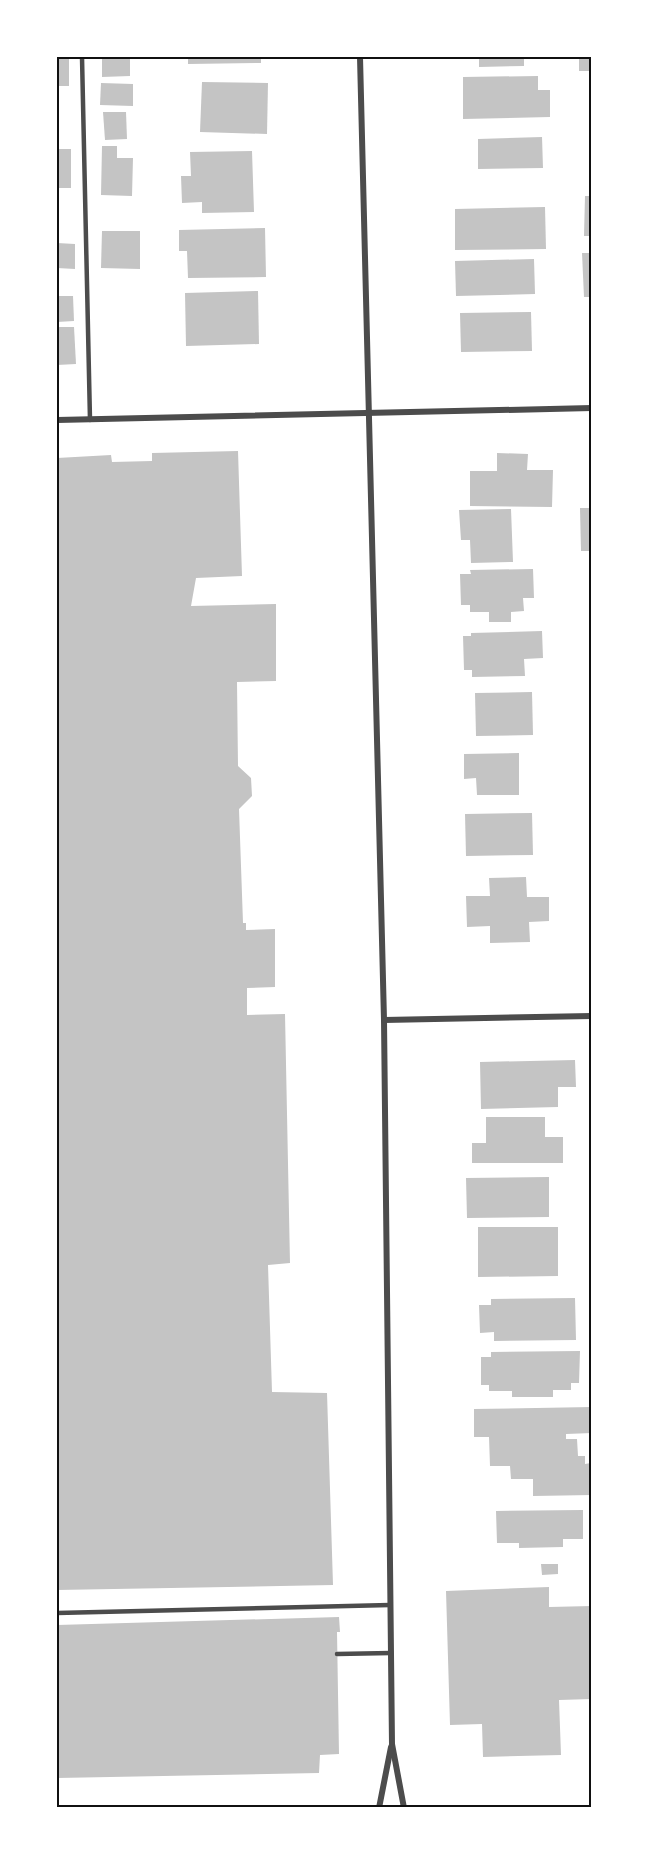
<svg xmlns="http://www.w3.org/2000/svg" width="649" height="1865" viewBox="0 0 649 1865" font-family="'Roboto Condensed',sans-serif">
<style>
.building{fill:#c4c4c4}
.lines{fill:none;stroke-linecap:round;stroke-linejoin:round}
.service{stroke:#4c4c4c;stroke-width:4.5}
.minor{stroke:#4c4c4c;stroke-width:6}
.neatline{fill:none;stroke:#111;stroke-width:2}
</style>
<rect width="100%" height="100%" fill="#fff"/>
<g class="building">
<rect x="57" y="57" width="12" height="29"/>
<polygon points="102,57 130,57 130,76 102,77"/>
<polygon points="188,57 261,57 261,63 188,64"/>
<polygon points="479,57 524,57 524,66 479,67"/>
<rect x="579" y="57" width="13" height="14"/>
<polygon points="538,76 538,90 550,90 550,117 463,119 463,77"/>
<polygon points="202,82 268,83 267,134 200,132"/>
<polygon points="101,83 133,84 133,106 100,105"/>
<polygon points="103,112 126,112 127,139 105,140"/>
<polygon points="542,137 543,168 478,169 478,139"/>
<polygon points="102,146 117,146 117,158 133,158 132,196 101,195"/>
<rect x="57" y="149" width="14" height="39"/>
<polygon points="252,151 254,212 202,213 202,202 182,203 181,176 191,176 190,152"/>
<polygon points="585,196 592,196 592,236 584,236"/>
<polygon points="545,207 546,249 455,250 455,209"/>
<polygon points="265,228 266,277 188,278 187,251 179,251 179,230"/>
<polygon points="102,231 140,231 140,269 101,268"/>
<polygon points="57,243 75,244 75,269 57,268"/>
<polygon points="582,253 592,253 592,297 584,297"/>
<polygon points="534,259 535,294 456,296 455,261"/>
<polygon points="258,291 259,344 186,346 185,293"/>
<polygon points="57,296 73,296 74,321 57,322"/>
<polygon points="589,304 592,304 592,348 590,348"/>
<polygon points="531,312 532,351 461,352 460,313"/>
<polygon points="57,327 74,327 76,364 57,365"/>
<polygon points="238,451 242,576 196,578 191,606 276,604 276,681 237,682 238,766 251,778 252,796 239,809 243,923 246,923 246,930 275,929 275,987 247,988 247,1015 285,1014 290,1263 268,1265 272,1392 327,1393 333,1585 57,1590 57,458 111,455 112,462 152,461 152,453"/>
<polygon points="497,453 528,454 527,470 553,470 552,507 470,506 470,471 497,471"/>
<polygon points="580,508 592,508 592,551 581,551"/>
<polygon points="511,509 513,562 471,563 470,540 461,540 459,510"/>
<polygon points="533,569 534,598 523,598 524,611 511,612 511,622 489,622 489,612 470,612 470,605 461,605 460,574 471,574 470,570"/>
<polygon points="542,631 543,658 524,659 525,676 472,677 472,670 464,670 463,636 471,636 471,633"/>
<polygon points="532,692 533,735 476,736 475,693"/>
<polygon points="519,753 519,795 477,795 476,778 464,779 464,754"/>
<polygon points="532,813 533,855 466,856 465,814"/>
<polygon points="526,877 527,897 549,897 549,921 529,922 530,942 490,943 490,926 467,927 466,896 490,896 489,878"/>
<polygon points="575,1060 576,1087 558,1087 558,1107 481,1109 480,1062"/>
<polygon points="486,1117 545,1117 545,1137 563,1137 563,1163 472,1163 472,1143 486,1143"/>
<polygon points="549,1177 549,1217 467,1218 466,1178"/>
<polygon points="478,1227 558,1227 558,1276 478,1277"/>
<polygon points="575,1298 576,1340 494,1341 494,1332 480,1333 479,1305 491,1305 491,1299"/>
<polygon points="580,1351 579,1383 571,1383 571,1390 553,1390 553,1397 512,1397 512,1391 489,1391 489,1385 481,1385 481,1357 491,1357 491,1352"/>
<polygon points="592,1407 592,1433 566,1434 566,1439 577,1439 578,1456 585,1456 585,1464 591,1463 592,1495 533,1496 533,1479 511,1479 510,1466 490,1466 489,1437 474,1437 474,1409"/>
<polygon points="583,1510 583,1539 563,1539 563,1547 519,1548 519,1543 497,1543 496,1511"/>
<polygon points="541,1564 558,1564 558,1574 542,1575"/>
<polygon points="549,1587 549,1607 592,1606 592,1699 559,1700 561,1755 483,1757 482,1724 450,1725 446,1591"/>
<polygon points="339,1617 340,1632 337,1632 339,1754 320,1755 319,1773 57,1778 57,1625"/>
</g>
<g class="lines">
<g class="service">
<polyline points="82,57 90,420"/>
<polyline points="57,1613 390,1605"/>
<polyline points="337,1654 391,1653"/>
</g>
<g class="minor">
<polyline points="360,57 384,1020 392,1744 404,1808"/>
<polyline points="57,420 592,408"/>
<polyline points="384,1020 592,1016"/>
<polyline points="379,1808 391,1747"/>
</g>
</g>
<rect width="649" height="1865" fill="none" stroke="#ffffff" stroke-width="117"/>
<rect x="58" y="58" width="532" height="1748" class="neatline"/>
</svg>
